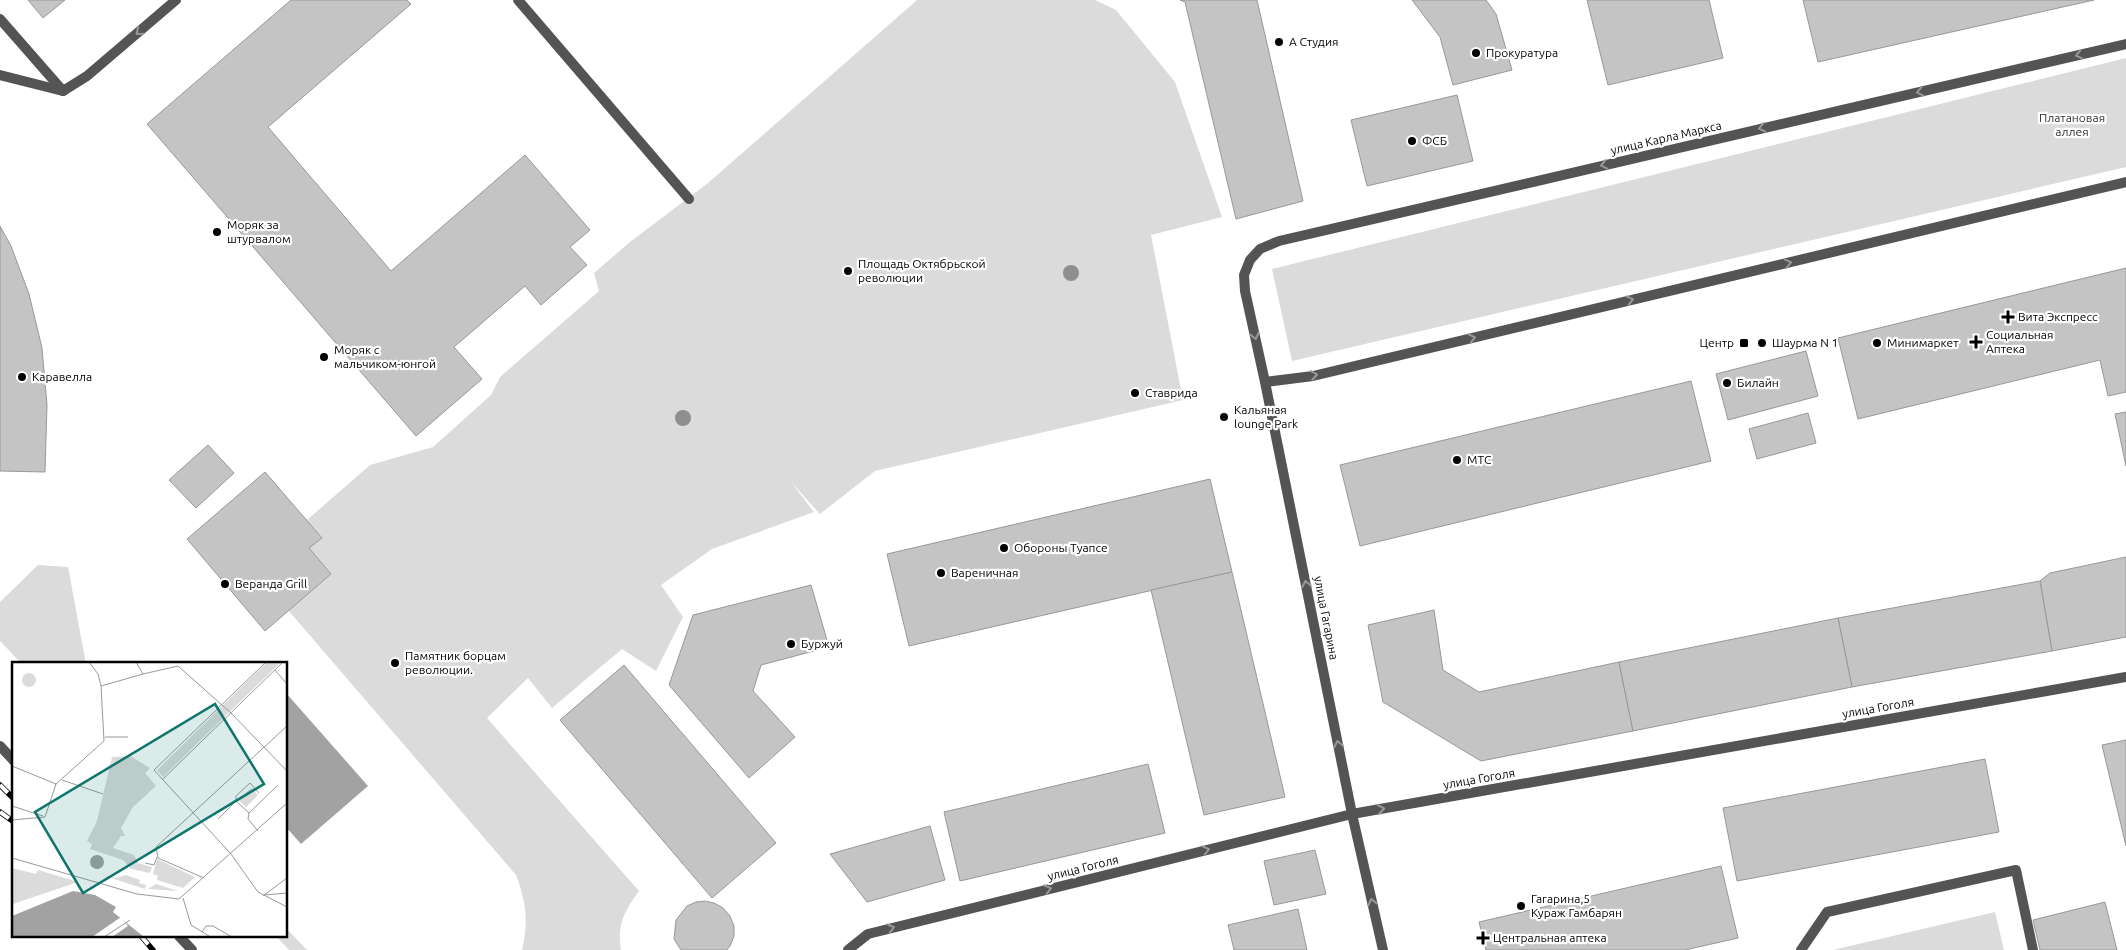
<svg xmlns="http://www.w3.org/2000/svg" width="2126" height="950" viewBox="0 0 2126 950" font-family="Ubuntu,sans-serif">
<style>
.green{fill:#dbdbdb}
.water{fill:#a2a2a2}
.building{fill:#c4c4c4;stroke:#989898}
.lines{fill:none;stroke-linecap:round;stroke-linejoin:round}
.service{stroke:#545454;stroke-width:10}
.minor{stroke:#545454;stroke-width:10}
.tertiary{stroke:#545454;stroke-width:10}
.rail-casing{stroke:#000;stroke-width:5.5}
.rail{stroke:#fff;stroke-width:4;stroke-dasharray:11;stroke-linecap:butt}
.tree{fill:#8e8e8e}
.oneway{stroke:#989898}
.poi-dot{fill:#000;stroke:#fff;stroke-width:2}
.labels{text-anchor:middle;stroke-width:4.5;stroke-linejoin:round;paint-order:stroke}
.poi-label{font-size:12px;fill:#000;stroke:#fff;text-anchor:start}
.park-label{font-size:12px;fill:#323232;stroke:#fff}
.street-label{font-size:12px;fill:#000;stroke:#fff}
.inset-road{fill:none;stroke:#999;stroke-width:1}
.view{fill:#0f766e;fill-opacity:0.15;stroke:#0f766e;stroke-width:2.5}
.inset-edge{fill:none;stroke:#000;stroke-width:2.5}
</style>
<rect width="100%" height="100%" fill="#fff"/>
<g class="green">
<path d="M917 0H1095L1116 10 1175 82 1222 217 1151 235 1183 400 875 471 820 514 791 482 814 512 712 549 661 585 683 617 656 671 622 649 552 708 528 678 487 718 639 891C624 912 617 923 621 950H522C529 923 526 901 516 875L288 610 331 574 309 548 322 538 307 520 370 465 433 447 491 395 500 377 599 291 594 273 630 242 708 183Z"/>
<polygon points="2126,58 2126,167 1292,361 1272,269"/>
<polygon points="38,565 68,567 86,664 22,664 0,641 0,602"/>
<polygon points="1995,912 2004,950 1833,950"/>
<polygon points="286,928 307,950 289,950 276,936 286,936"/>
</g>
<polygon class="water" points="286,693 368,786 301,844 286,827"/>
<g class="building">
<polygon points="28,0 65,0 43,18"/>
<polygon points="291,0 407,0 411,4 268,127 391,271 525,155 590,230 570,247 587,265 541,305 525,286 454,347 482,379 416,436 147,124"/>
<polygon points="1180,0 1257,0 1303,201 1236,219 1185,2"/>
<polygon points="1412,0 1486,0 1496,14 1512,70 1453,85 1440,37"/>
<polygon points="1587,0 1709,0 1723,58 1608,85"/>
<polygon points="1803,0 2094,0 1818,62"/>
<polygon points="1457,95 1473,161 1367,186 1351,120"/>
<polygon points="0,226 11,246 29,294 42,348 47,405 45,472 0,471"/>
<polygon points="2126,268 2126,392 2108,396 2100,360 1858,419 1838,338"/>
<polygon points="1806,351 1818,396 1728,420 1716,374"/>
<polygon points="1691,381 1711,461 1360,546 1340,465"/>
<polygon points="2126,412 2126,466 2115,414"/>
<polygon points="1808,413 1816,443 1757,459 1749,429"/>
<polygon points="208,445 234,473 196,508 169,480"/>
<polygon points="265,472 322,538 309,548 331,574 265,631 187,539"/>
<polygon points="1210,479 1232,572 909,646 887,554"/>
<polygon points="2126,557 2126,637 2052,651 2040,581 2050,573"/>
<polygon points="1232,572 1285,797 1204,815 1151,590"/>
<polygon points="2040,581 2052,651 1852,687 1838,618"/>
<polygon points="811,585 829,647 761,665 753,691 795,737 749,778 669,685 693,615"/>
<polygon points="1434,610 1443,670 1479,692 1619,662 1633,731 1481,761 1383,702 1368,625"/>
<polygon points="1838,618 1852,687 1633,731 1619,662"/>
<polygon points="624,665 776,843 712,898 560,720"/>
<polygon points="2126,740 2126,846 2102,745"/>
<polygon points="1985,759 1999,832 1737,881 1723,808"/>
<polygon points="1148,764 1165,833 960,881 944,812"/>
<polygon points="930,826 945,880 867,902 830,854"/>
<polygon points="1315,850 1326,894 1274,905 1264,861"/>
<polygon points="1721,866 1738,938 1685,950 1486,950 1479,922"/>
<polygon points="705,901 714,903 723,908 730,916 734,926 734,936 730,946 727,950 681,950 674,939 676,920 687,906 696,902"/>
<polygon points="2105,902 2117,950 2040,950 2033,920"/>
<polygon points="1298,909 1307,950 1234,950 1228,925"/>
</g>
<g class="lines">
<g class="service">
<polyline points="518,0 689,199"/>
<polyline points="1801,950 1827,912 2016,870 2033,950"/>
</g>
<g class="minor">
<polyline points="0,19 63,91"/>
<polyline points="0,75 63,91 87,76 176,0"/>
<polyline points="1265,382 1313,376 2126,182"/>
<polyline points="848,950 868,934 1352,814 2126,677"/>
<polyline points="1383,950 1352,814 1265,382 1245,291 1244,275 1250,260 1260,249 1279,241 2126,44"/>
</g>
<g class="tertiary">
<polyline points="0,746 14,761"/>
<polyline points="179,936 192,950"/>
</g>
<defs>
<g id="rail">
<polyline points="0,785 14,799"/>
<polyline points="0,812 14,822"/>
<polyline points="141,936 153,950"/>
</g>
</defs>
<use href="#rail" class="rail-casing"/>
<use href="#rail" class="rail"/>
</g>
<g class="tree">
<circle cx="1071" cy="273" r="8"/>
<circle cx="683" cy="418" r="8"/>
</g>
<defs><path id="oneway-chevron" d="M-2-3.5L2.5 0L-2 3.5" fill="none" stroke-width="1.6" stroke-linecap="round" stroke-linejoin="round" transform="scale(1.25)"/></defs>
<g class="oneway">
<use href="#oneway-chevron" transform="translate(139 32) rotate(139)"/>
<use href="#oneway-chevron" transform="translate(2079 55) rotate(167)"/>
<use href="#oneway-chevron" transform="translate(1920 92) rotate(167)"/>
<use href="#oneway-chevron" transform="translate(1762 128) rotate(167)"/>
<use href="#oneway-chevron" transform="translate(1604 165) rotate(167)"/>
<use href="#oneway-chevron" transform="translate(1788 263) rotate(-13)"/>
<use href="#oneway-chevron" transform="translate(1630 300) rotate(-13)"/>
<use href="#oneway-chevron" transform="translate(1255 336) rotate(77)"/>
<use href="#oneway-chevron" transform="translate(1472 338) rotate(-13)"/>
<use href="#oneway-chevron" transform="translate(1314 375) rotate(-10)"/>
<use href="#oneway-chevron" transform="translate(1306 584) rotate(-101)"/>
<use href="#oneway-chevron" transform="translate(1338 744) rotate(-101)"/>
<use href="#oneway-chevron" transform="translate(1381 809) rotate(-10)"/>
<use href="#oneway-chevron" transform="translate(1206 850) rotate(-14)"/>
<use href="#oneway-chevron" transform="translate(1048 889) rotate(-14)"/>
<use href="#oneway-chevron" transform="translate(1372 902) rotate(-103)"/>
<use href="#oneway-chevron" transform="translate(891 928) rotate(-14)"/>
</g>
<g class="poi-dot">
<circle cx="1279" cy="42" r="5"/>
<circle cx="1476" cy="53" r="5"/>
<circle cx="1412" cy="141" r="5"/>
<circle cx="217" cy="232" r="5"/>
<circle cx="848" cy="271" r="5"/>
<path d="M2005.5 309.5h5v5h5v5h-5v5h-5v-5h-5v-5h5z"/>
<path d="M1973.5 334.5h5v5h5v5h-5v5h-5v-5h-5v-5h5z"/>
<rect x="1739" y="338" width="10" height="10" rx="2.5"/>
<circle cx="1762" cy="343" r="5"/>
<circle cx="1877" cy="343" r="5"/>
<circle cx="324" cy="357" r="5"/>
<circle cx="22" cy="377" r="5"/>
<circle cx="1727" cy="383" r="5"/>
<circle cx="1135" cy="393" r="5"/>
<circle cx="1224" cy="417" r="5"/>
<circle cx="1457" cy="460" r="5"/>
<circle cx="1004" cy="548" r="5"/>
<circle cx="941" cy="573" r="5"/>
<circle cx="225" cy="584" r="5"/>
<circle cx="791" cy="644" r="5"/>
<circle cx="395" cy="663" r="5"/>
<circle cx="1521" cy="906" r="5"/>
<path d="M1480.5 930.5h5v5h5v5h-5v5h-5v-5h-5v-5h5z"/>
</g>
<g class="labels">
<g class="poi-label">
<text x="1289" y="46">А Студия</text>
<text x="1486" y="57">Прокуратура</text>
<text x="1422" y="145">ФСБ</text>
<text x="227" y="229">Моряк за<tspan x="227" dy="14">штурвалом</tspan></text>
<text x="858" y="268">Площадь Октябрьской<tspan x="858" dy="14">революции</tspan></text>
<text x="2018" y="321">Вита Экспресс</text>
<text x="1986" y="339">Социальная<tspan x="1986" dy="14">Аптека</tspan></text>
<text x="1734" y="347" text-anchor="end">Центр</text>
<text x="1772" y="347">Шаурма N 1</text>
<text x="1887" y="347">Минимаркет</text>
<text x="334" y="354">Моряк с<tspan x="334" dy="14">мальчиком-юнгой</tspan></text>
<text x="32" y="381">Каравелла</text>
<text x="1737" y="387">Билайн</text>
<text x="1145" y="397">Ставрида</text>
<text x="1234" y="414">Кальяная<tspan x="1234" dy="14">lounge Park</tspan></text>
<text x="1467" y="464">МТС</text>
<text x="1014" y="552">Обороны Туапсе</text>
<text x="951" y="577">Вареничная</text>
<text x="235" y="588">Веранда Grill</text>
<text x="801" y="648">Буржуй</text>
<text x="405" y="660">Памятник борцам<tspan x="405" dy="14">революции.</tspan></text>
<text x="1531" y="903">Гагарина,5<tspan x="1531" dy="14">Кураж Гамбарян</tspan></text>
<text x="1493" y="942">Центральная аптека</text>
</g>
<g class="park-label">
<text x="2072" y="122">Платановая<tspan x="2072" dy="14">аллея</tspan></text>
</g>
<g class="street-label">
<text transform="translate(1666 138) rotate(-13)" y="4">улица Карла Маркса</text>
<text transform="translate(1326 618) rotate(79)" y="4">улица Гагарина</text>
<text transform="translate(1878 708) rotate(-10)" y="4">улица Гоголя</text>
<text transform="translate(1479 779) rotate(-10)" y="4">улица Гоголя</text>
<text transform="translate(1083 868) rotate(-14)" y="4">улица Гоголя</text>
</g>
</g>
<g transform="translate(12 662)">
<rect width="275" height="275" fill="#fff"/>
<path d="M255 0H269L151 115 145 108ZM10 18a7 7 0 1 1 14 0a7 7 0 1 1-14 0ZM118 94 138 106 133 111 144 124 121 145 109 166 113 174H109L101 186 122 193 126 201 140 205 138 211 119 207 111 198 78 187 80 182 75 179 85 159 100 95ZM239 126 246 133 234 145 226 138ZM145 197 183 215 171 226 145 218 146 214 141 212ZM0 206 24 212 26 208 66 220 1 242ZM90 213 104 216 114 213 128 218 127 221 134 223 133 227ZM144 222 166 229 136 227Z" fill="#dbdbdb"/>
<path d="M78 200a7 7 0 1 1 14 0a7 7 0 1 1-14 0ZM61 229 83 233 104 245 101 250 132 275H0V254Z" fill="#a2a2a2"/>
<path d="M109 255 116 264 100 275H80Z" fill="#fff"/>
<path class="inset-road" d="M77 0 86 12 89 24M124 0 131 12 166 4 219 51 275 109M254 0 142 108 219 192 246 230 275 245M263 8 275 22M93 75H116M0 104 44 122M50 118 91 132M150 118 271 0M224 139V134L238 121 247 131M0 144 31 154M237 151 266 123M206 157 224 139 237 151 236 157 246 169M0 158 33 155 44 122 92 79 89 24 131 12M0 196 125 232 167 237 275 141M133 201 142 203 145 195M192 216 146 196 144 185 275 64M252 233 275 231M251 234 275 216M171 236 179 263 197 274M190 270 194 264H201L220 275M92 275 118 258"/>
<path class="view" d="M203 42 252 122 71 231 23 150Z"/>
<rect width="275" height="275" class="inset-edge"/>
</g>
</svg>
